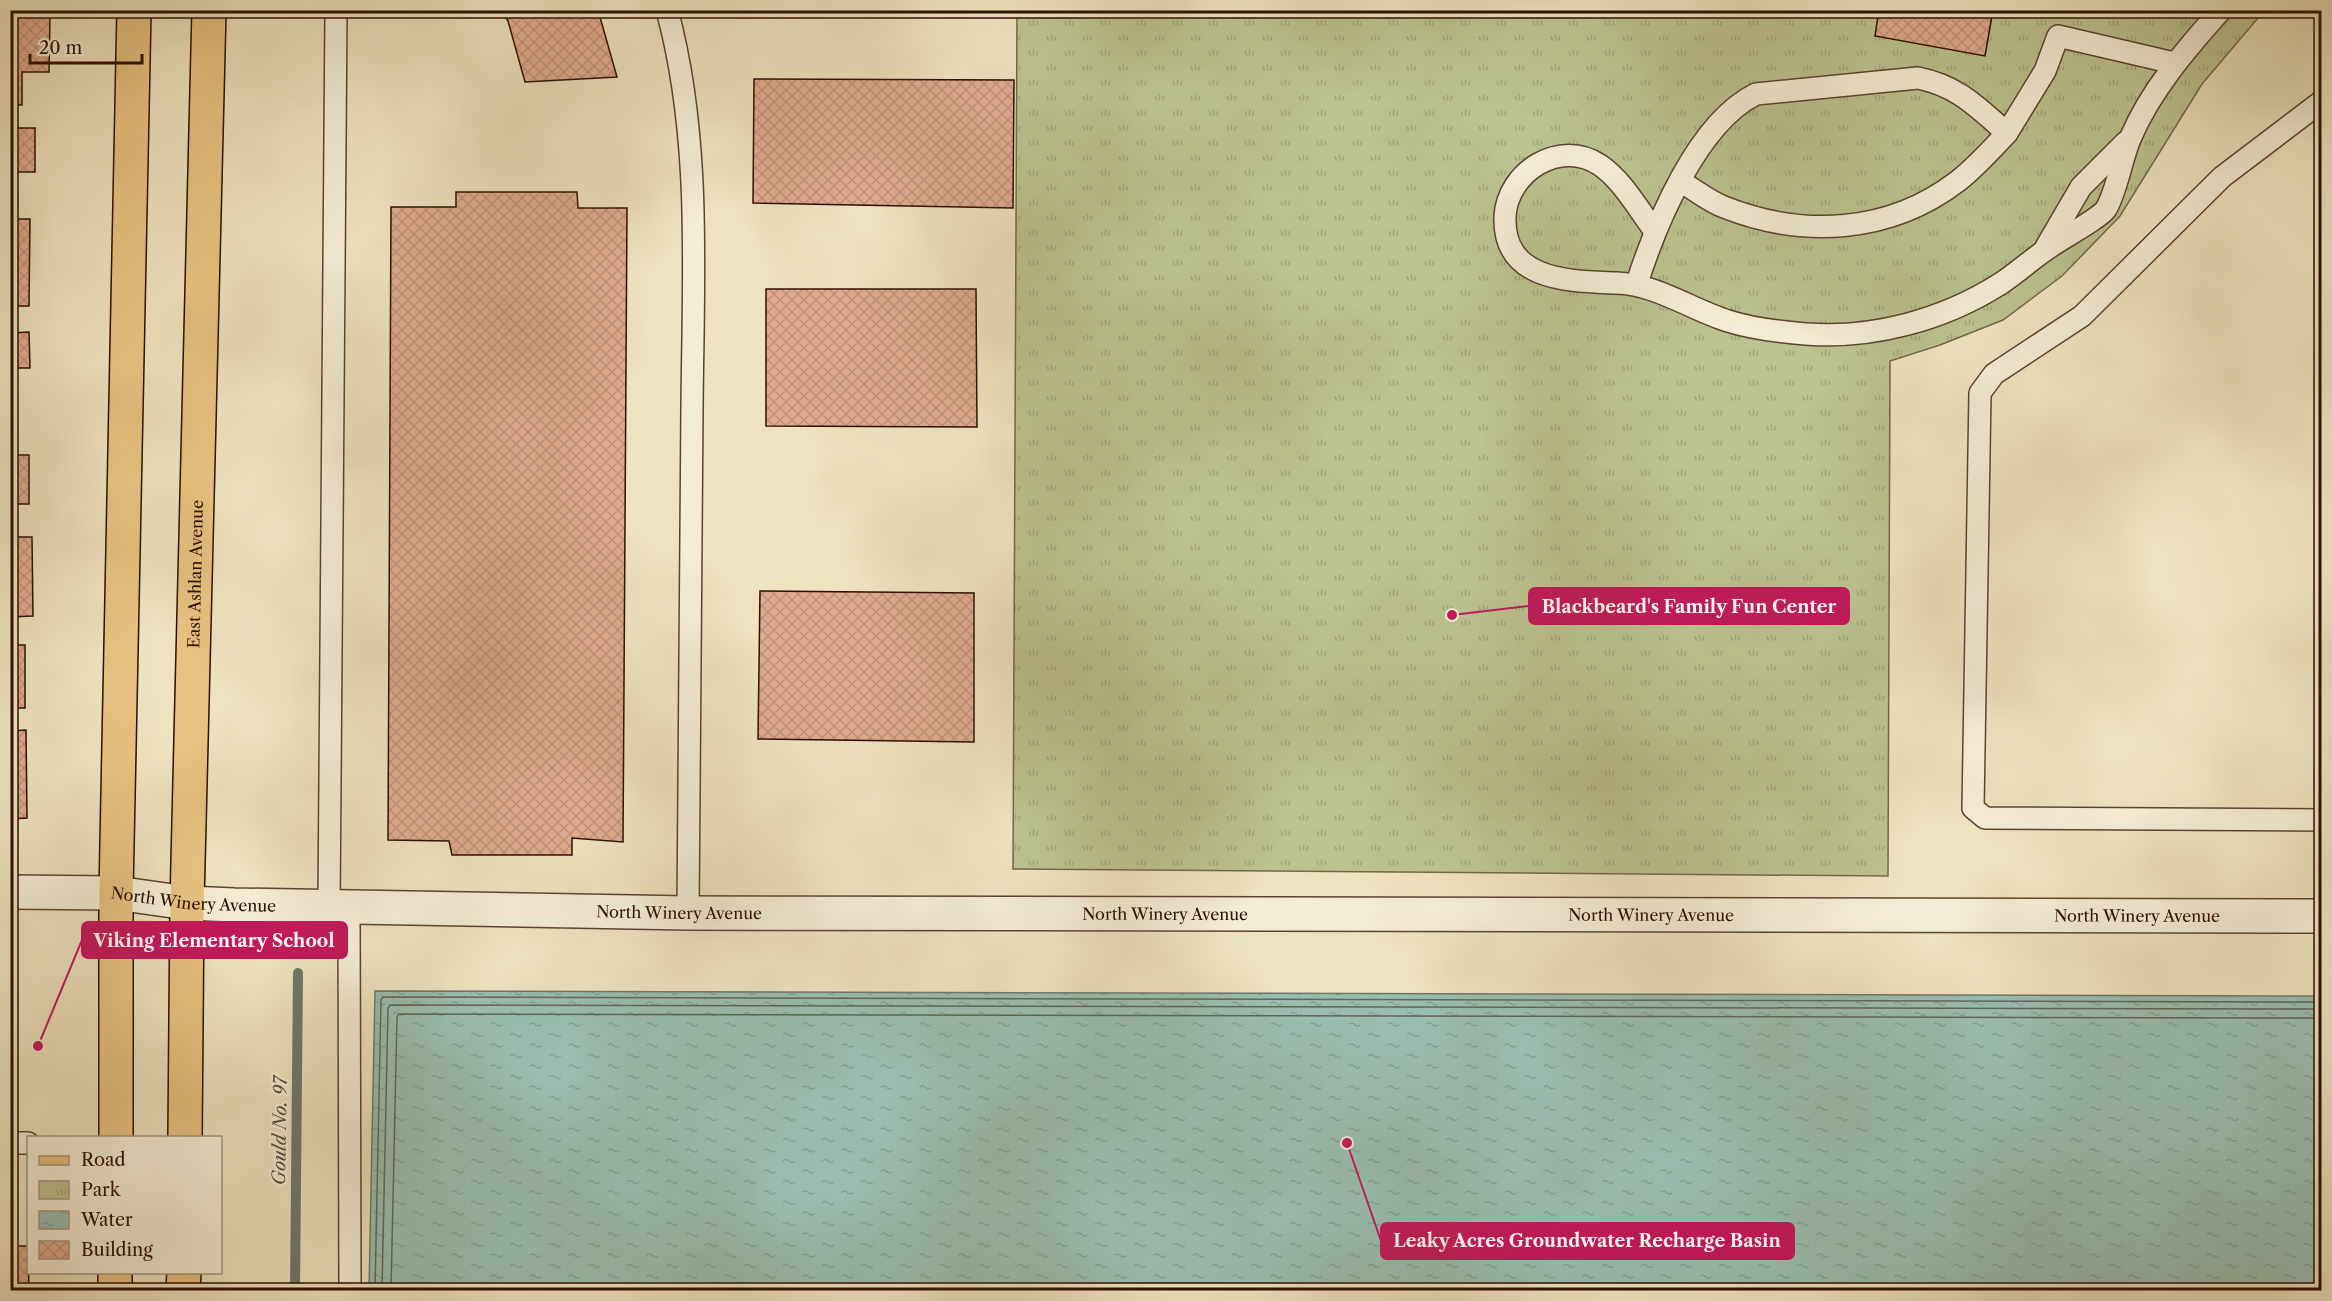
<svg xmlns="http://www.w3.org/2000/svg" width="2332" height="1301" viewBox="0 0 2332 1301" font-family="'Libre Caslon Text',serif">
<style>
.park{fill:url(#park-tufts);stroke:#746848;stroke-width:1.5}
.water{fill:url(#water-ripples);stroke:#6d786b;stroke-width:1.5}
.lines{fill:none;stroke-linecap:round;stroke-linejoin:round}
.shore{stroke:#626659;stroke-width:1.5}
.stream{stroke:#6d786b;stroke-width:10}
.building{fill:url(#building-cross-hatch);stroke:#2c0e01;stroke-width:1.5}
.service-casing{stroke:#5c4330;stroke-width:24}
.minor-casing{stroke:#5c4330;stroke-width:36}
.primary-casing{stroke:#2c0e01;stroke-width:36}
.service{stroke:#f4edd5;stroke-width:21}
.minor{stroke:#f4edd5;stroke-width:33}
.primary{stroke:#e7c280;stroke-width:33}
.labels{text-anchor:middle;stroke-width:5;stroke-linejoin:round;paint-order:stroke}
.street-label{font-size:16px;fill:#2c0e01;stroke:#f4edd5}
.water-label{font-size:18px;font-style:italic;fill:#524c3f;stroke:#f4edd5}
.leader{fill:none;stroke:#c2185b;stroke-width:2}
.callout-dot{fill:#c2185b;stroke:#f4edd5;stroke-width:2}
.callout{fill:#c2185b;stroke:#c2185b;stroke-width:2}
.callout-label{font-size:18px;text-anchor:middle;font-weight:bold;fill:#fff}
</style>
<defs>
<pattern id="park-tufts" width="24" height="20" patternUnits="userSpaceOnUse" patternTransform="scale(1.5)"><rect width="24" height="20" fill="#bbc390"/><path d="M3 7l-1-3M5 7V3M7 7l1-3M15 17l-1-3M17 17v-4M19 17l1-3" fill="none" stroke="#a1a67a"/></pattern>
<pattern id="water-ripples" width="26" height="14" patternUnits="userSpaceOnUse" patternTransform="scale(1.5)"><rect width="26" height="14" fill="#99beb1"/><path d="M2 4q2-2 4 0t4 0M15 11q2-2 4 0t4 0" fill="none" stroke="#84a296"/></pattern>
<pattern id="building-cross-hatch" width="8" height="8" patternUnits="userSpaceOnUse" patternTransform="scale(1.5)"><rect width="8" height="8" fill="#dfaa8e"/><path d="M0 0l8 8M0 8l8-8" fill="none" stroke="#c09179"/></pattern>
</defs>
<rect width="100%" height="100%" fill="#eee3bf"/>
<filter id="stains"><feTurbulence type="fractalNoise" baseFrequency=".00333" numOctaves="4"/><feColorMatrix values="0 0 0 0 .2 0 0 0 0 .09 0 0 0 0 .02 0 0 0 .5 -.17"/></filter>
<radialGradient id="worn" r=".72"><stop offset=".6" stop-color="#630" stop-opacity="0"/><stop offset="1" stop-color="#630" stop-opacity=".3"/></radialGradient>
<polygon class="park" points="1017,11 2264,11 2202,84 2120,216 2062,276 2003,320 1940,345 1890,361 1888,876 1013,869"/>
<polygon class="water" points="375,991 2321,996 2321,1290 369,1290"/>
<g class="lines">
<g class="shore">
<polyline points="375,1290 381,1000 383,997 2322,1002"/>
<polyline points="382,1290 388,1008 390,1005 2322,1009"/>
<polyline points="391,1290 397,1017 399,1014 2322,1018"/>
</g>
<polyline class="stream" points="295,1290 298,973"/>
</g>
<g class="building">
<polygon points="501,10 598,10 617,77 525,82 508,21"/>
<polygon points="1879,10 1993,10 1985,56 1875,36"/>
<polygon points="10,16 50,17 49,72 22,72 22,105 10,105"/>
<polygon points="754,79 1014,80 1013,208 753,203"/>
<polygon points="10,128 35,128 35,172 14,172 14,208 10,208"/>
<polygon points="456,192 577,192 578,208 627,208 623,842 572,838 572,855 452,855 449,841 388,840 391,207 456,207"/>
<polygon points="10,219 30,219 29,306 10,306"/>
<polygon points="766,289 976,289 977,427 766,426"/>
<polygon points="29,332 30,368 14,368 14,412 10,412 10,333"/>
<rect x="10" y="455" width="19" height="49"/>
<polygon points="10,529 12,537 32,537 33,616 10,617"/>
<polygon points="760,591 974,593 974,742 758,739"/>
<rect x="10" y="645" width="15" height="63"/>
<polygon points="26,730 27,818 10,819 10,731"/>
<polygon points="10,1246 28,1246 29,1290 10,1290"/>
</g>
<g class="lines">
<defs>
<g id="service">
<path d="M667 10C702 139 693 277 692 408 691 576 689 745 688 913"/>
<polyline points="2322,101 2222,177 2082,316 1994,374 1980,393 1973,808 1985,818 2322,820"/>
<path d="M1680 181C1694 189 1708 201 1724 207 1802 238 1889 234 1958 181 1976 167 1992 149 2007 133"/>
<path d="M1654 230C1638 209 1623 181 1600 165 1560 138 1507 172 1505 217 1503 282 1571 281 1616 283 1656 284 1690 309 1728 321 1753 329 1780 332 1806 334 1873 339 1943 320 2000 284 2017 273 2033 258 2050 247 2061 239 2100 218 2106 209 2116 193 2122 158 2130 139 2150 91 2187 48 2221 10"/>
<polyline points="2046,247 2081,187 2126,142"/>
<path d="M1637 283C1656 224 1697 123 1756 94L1918 78C1958 86 1977 107 2007 133L2045 71 2058 36 2174 63"/>
<polyline points="329,907 336,10"/>
<polyline points="349,908 350,1290"/>
<polyline points="10,1143 28,1143"/>
</g>
<g id="minor">
<path id="s1" d="M10 892 116 893 187 903 234 905 688 913 2322 916"/>
</g>
<g id="primary">
<polyline points="116,1138 116,893 134,10"/>
<path id="s2" d="M185 1138 187 903 209 10"/>
<polyline points="115,1290 115,1272"/>
<polyline points="183,1290 184,1272"/>
</g>
</defs>
<use href="#service" class="service-casing"/>
<use href="#minor" class="minor-casing"/>
<use href="#primary" class="primary-casing"/>
<use href="#service" class="service"/>
<use href="#minor" class="minor"/>
<use href="#primary" class="primary"/>
</g>
<g class="labels">
<g class="street-label">
<text dy="6" stroke="none"><textPath href="#s2" startOffset="564">East Ashlan Avenue</textPath></text>
<text dy="6" stroke="none"><textPath href="#s1" startOffset="184">North Winery Avenue</textPath></text>
<text dy="6" stroke="none"><textPath href="#s1" startOffset="670">North Winery Avenue</textPath></text>
<text dy="6" stroke="none"><textPath href="#s1" startOffset="1156">North Winery Avenue</textPath></text>
<text dy="6" stroke="none"><textPath href="#s1" startOffset="1642">North Winery Avenue</textPath></text>
<text dy="6" stroke="none"><textPath href="#s1" startOffset="2128">North Winery Avenue</textPath></text>
</g>
<g class="water-label">
<text transform="translate(280 1131) rotate(-89)" y="6">Gould No. 97</text>
</g>
</g>
<path class="leader" d="M1452 615L1529 606M38 1046L82 940M1347 1143L1381 1241"/>
<g class="callout-dot">
<circle cx="1452" cy="615" r="6"/>
<circle cx="38" cy="1046" r="6"/>
<circle cx="1347" cy="1143" r="6"/>
</g>
<g class="callout">
<rect x="1529" y="588" width="320" height="36" rx="6"/>
<rect x="82" y="922" width="265" height="36" rx="6"/>
<rect x="1381" y="1223" width="413" height="36" rx="6"/>
</g>
<g class="callout-label">
<text x="1689" y="613">Blackbeard's Family Fun Center</text>
<text x="214" y="947">Viking Elementary School</text>
<text x="1587" y="1247">Leaky Acres Groundwater Recharge Basin</text>
</g>
<rect width="2332" height="1301" fill="none" stroke="#eee3bf" stroke-width="36"/>
<rect x="12" y="12" width="2308" height="1277" fill="none" stroke="#2c0e01" stroke-width="3"/>
<rect x="18" y="18" width="2296" height="1265" fill="none" stroke="#2c0e01" stroke-width="1.5"/>
<rect x="27" y="1136" width="195" height="138" fill="#f4edd5" stroke="#a49480" stroke-width="1.5"/>
<rect x="39" y="1156" width="30" height="9" fill="#e7c280" stroke="#a49480" stroke-width="1.5"/>
<text x="81" y="1166" font-size="18" fill="#2c0e01">Road</text>
<rect x="39" y="1181" width="30" height="18" fill="url(#park-tufts)" stroke="#a49480" stroke-width="1.5"/>
<text x="81" y="1196" font-size="18" fill="#2c0e01">Park</text>
<rect x="39" y="1211" width="30" height="18" fill="url(#water-ripples)" stroke="#a49480" stroke-width="1.5"/>
<text x="81" y="1226" font-size="18" fill="#2c0e01">Water</text>
<rect x="39" y="1241" width="30" height="18" fill="url(#building-cross-hatch)" stroke="#a49480" stroke-width="1.5"/>
<text x="81" y="1256" font-size="18" fill="#2c0e01">Building</text>
<path d="M30 54v9h112v-9" fill="none" stroke="#2c0e01" stroke-width="3"/>
<text x="39" y="54" font-size="18" fill="#2c0e01" stroke="#f4edd5" stroke-width="4.5" paint-order="stroke">20 m</text>
<rect width="100%" height="100%" filter="url(#stains)"/>
<rect width="100%" height="100%" fill="url(#worn)"/>
</svg>
